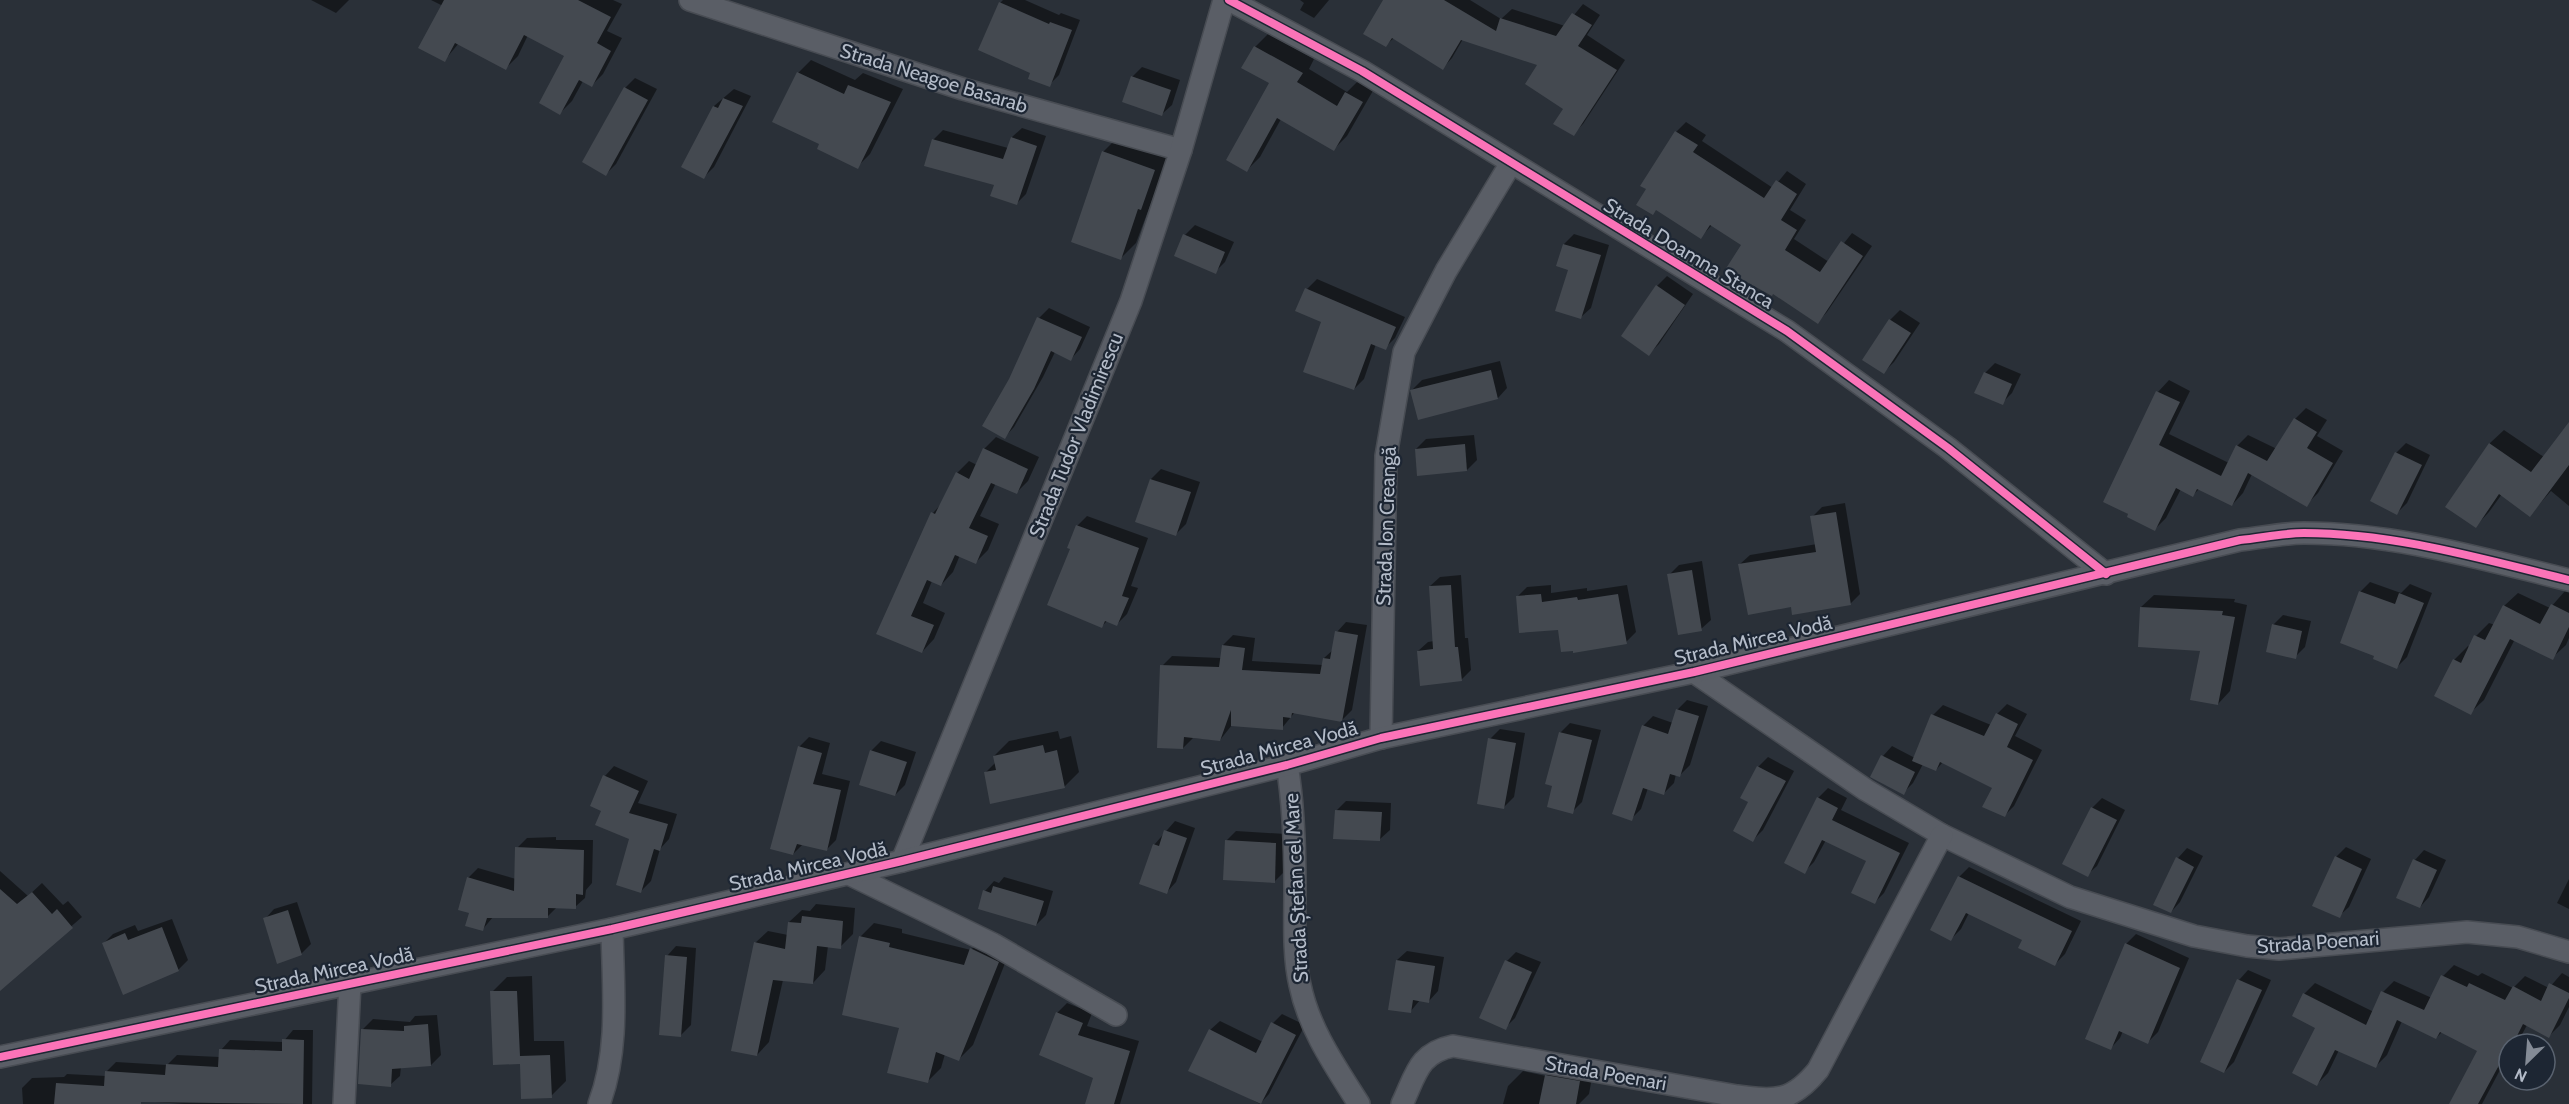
<svg xmlns="http://www.w3.org/2000/svg" width="2569" height="1104" viewBox="0 0 2569 1104" font-family="Cabin,sans-serif">
<style>
.shadow{fill:#0007}
.building{fill:#444950}
.lines{fill:none;stroke-linecap:round;stroke-linejoin:round}
.minor-casing{stroke:#484c53;stroke-width:24}
.minor{stroke:#5a5e66;stroke-width:21}
.cycleway-casing{stroke:#1d2633;stroke-width:11}
.cycleway{stroke:#fb73b8;stroke-width:8}
.labels{text-anchor:middle;stroke-width:4.5;stroke-linejoin:round;paint-order:stroke}
.street-label{font-size:20px;fill:#b4bcc9;stroke:#1d2633}
</style>
<rect width="100%" height="100%" fill="#2a3038"/>
<g class="shadow">
<polygon points="311,0 349,0 336,13"/>
<polygon points="431,0 613,0 622,4 607,31 622,38 603,74 591,86 583,81 572,101 560,113 566,56 528,35 518,56 506,68 459,43 444,61 443,6"/>
<polygon points="1003,0 1025,0 1059,15 1061,13 1080,20 1059,75 1049,85 1032,72 1000,3"/>
<polygon points="1300,0 1329,0 1314,18 1300,10 1304,3"/>
<polygon points="1385,0 1470,0 1501,19 1512,9 1565,26 1583,4 1600,15 1587,35 1625,60 1583,124 1573,134 1565,109 1539,65 1463,39 1452,58 1443,68 1394,38 1386,45"/>
<polygon points="1268,34 1314,59 1309,69 1347,92 1359,80 1374,89 1347,136 1334,149 1281,119 1260,157 1247,170 1271,83 1255,47"/>
<polygon points="811,60 855,80 863,73 903,89 870,154 857,167 821,143 798,73"/>
<polygon points="1142,67 1180,80 1172,105 1162,114 1132,77"/>
<polygon points="635,78 657,89 616,164 606,174 584,161 625,88"/>
<polygon points="734,89 751,96 714,167 704,177 714,106"/>
<polygon points="1686,122 1706,135 1702,141 1773,188 1787,171 1806,184 1790,210 1806,220 1794,239 1829,262 1852,233 1872,246 1827,312 1818,322 1743,245 1712,225 1701,237 1642,185 1676,132"/>
<polygon points="1022,128 1046,136 1026,194 1016,204 996,184 933,140 943,130 1008,148 1012,137"/>
<polygon points="1118,137 1169,155 1136,243 1121,258 1103,152"/>
<polygon points="1195,225 1234,242 1225,262 1215,272 1185,235"/>
<polygon points="1574,234 1609,245 1591,308 1581,317 1570,269 1558,265 1564,244"/>
<polygon points="1667,276 1693,294 1659,344 1649,354 1657,286"/>
<polygon points="1317,279 1405,317 1395,338 1385,348 1376,344 1364,379 1354,389 1307,289"/>
<polygon points="1049,308 1090,327 1080,349 1071,359 1055,352 1043,377 1014,427 1005,437 1010,379 1039,318"/>
<polygon points="1900,310 1920,323 1894,362 1884,372 1864,359 1890,320"/>
<polygon points="1500,361 1507,388 1498,398 1412,390 1422,380"/>
<polygon points="1995,363 2021,374 2012,393 2002,403 1985,373"/>
<polygon points="2169,380 2190,391 2169,434 2229,463 2237,446 2248,435 2277,449 2295,419 2306,408 2327,420 2317,436 2343,451 2318,493 2306,505 2252,474 2243,493 2232,505 2200,488 2193,495 2181,489 2166,518 2155,529 2105,501 2158,392"/>
<polygon points="2569,424 2569,506 2551,491 2530,515 2502,494 2489,512 2476,526 2447,507 2490,443 2504,430 2544,457"/>
<polygon points="1474,435 1477,460 1467,470 1416,449 1426,439"/>
<polygon points="996,437 1039,457 1028,481 1016,493 996,483 980,516 999,524 988,550 976,562 960,555 953,572 941,585 932,581 923,603 945,613 934,639 922,652 878,633 933,513 942,503 957,473 969,461 977,465 984,449"/>
<polygon points="2406,443 2430,455 2407,503 2397,513 2396,453"/>
<polygon points="1161,469 1200,482 1186,524 1176,534 1151,479"/>
<polygon points="1845,503 1860,594 1850,604 1792,605 1740,564 1750,555 1817,544 1812,517 1822,507"/>
<polygon points="1087,516 1148,538 1131,586 1138,588 1127,614 1117,624 1108,620 1102,626 1072,548 1077,526"/>
<polygon points="1702,561 1711,620 1701,629 1669,575 1679,565"/>
<polygon points="1461,575 1465,638 1468,638 1471,670 1461,680 1418,651 1428,642 1434,641 1430,586 1440,577"/>
<polygon points="2370,582 2401,593 2410,584 2432,593 2407,657 2397,667 2360,592"/>
<polygon points="1551,585 1551,593 1587,588 1587,591 1627,585 1636,632 1626,642 1559,629 1518,596 1527,587"/>
<polygon points="2565,591 2569,593 2569,638 2566,645 2552,658 2515,639 2484,700 2470,713 2454,660 2468,646 2470,648 2476,636 2489,623 2495,625 2504,606 2518,593 2550,608"/>
<polygon points="2154,595 2235,599 2234,602 2247,605 2230,691 2218,704 2202,650 2141,607"/>
<polygon points="2283,615 2311,621 2305,647 2295,657 2273,625"/>
<polygon points="1346,622 1367,625 1352,710 1342,720 1295,712 1282,728 1232,725 1220,740 1193,738 1183,748 1162,666 1172,656 1221,658 1223,645 1233,635 1255,638 1252,661 1323,665 1324,658 1334,649 1337,632"/>
<polygon points="1687,700 1708,706 1690,765 1680,775 1676,774 1674,783 1664,793 1648,788 1641,809 1631,819 1643,726 1653,716 1673,723 1677,710"/>
<polygon points="2007,704 2027,714 2015,736 2042,750 2014,806 2004,816 1994,787 1943,762 1936,770 1923,764 1913,783 1903,793 1883,756 1892,746 1915,758 1933,715 1943,705 1991,725 1997,714"/>
<polygon points="1570,723 1601,730 1582,802 1572,812 1554,785 1560,733"/>
<polygon points="1500,729 1525,733 1514,797 1504,807 1490,739"/>
<polygon points="1058,731 1060,739 1071,736 1079,772 1064,787 985,773 996,762 994,756 1009,741"/>
<polygon points="809,737 830,743 822,774 850,781 836,840 826,850 803,844 793,854 799,747"/>
<polygon points="881,741 916,752 905,785 895,795 871,751"/>
<polygon points="1768,757 1794,771 1763,830 1753,840 1750,802 1758,767"/>
<polygon points="614,766 648,781 638,803 677,814 669,839 660,849 651,881 641,891 631,838 603,810 605,776"/>
<polygon points="1828,788 1847,798 1841,810 1909,843 1884,893 1874,903 1868,861 1826,840 1814,862 1804,872 1818,798"/>
<polygon points="2102,798 2125,810 2097,866 2087,875 2092,808"/>
<polygon points="1346,801 1391,803 1390,830 1380,839 1336,811"/>
<polygon points="1175,821 1195,828 1176,882 1167,892 1154,845"/>
<polygon points="1236,831 1286,834 1284,872 1274,882 1226,841"/>
<polygon points="556,837 556,840 593,840 592,883 586,890 585,898 575,907 557,907 548,916 493,917 483,929 471,912 468,878 478,868 516,879 517,848 527,838"/>
<polygon points="2346,847 2371,859 2349,907 2339,916 2336,857"/>
<polygon points="2187,848 2203,856 2180,902 2171,912 2178,858"/>
<polygon points="2424,850 2446,860 2429,897 2420,907 2415,860"/>
<polygon points="1969,867 2081,921 2065,954 2055,964 2024,940 1969,913 1961,929 1951,939 1959,877"/>
<polygon points="0,871 28,896 42,883 63,905 68,901 82,917 0,988"/>
<polygon points="1004,877 1053,891 1046,915 1036,925 985,891 994,881 999,883"/>
<polygon points="2569,879 2569,909 2557,903"/>
<polygon points="297,902 311,944 301,954 265,919 274,909"/>
<polygon points="816,904 855,908 853,934 840,947 828,946 825,970 813,983 783,980 769,1042 757,1055 755,943 768,931 788,935 789,922 802,910 810,911"/>
<polygon points="172,919 188,960 178,970 104,943 113,934 135,925 138,931"/>
<polygon points="874,923 902,929 902,933 971,950 985,935 1011,948 973,1045 959,1059 945,1054 941,1068 927,1082 860,937"/>
<polygon points="2136,934 2189,958 2158,1032 2148,1042 2123,1031 2120,1038 2111,1048 2126,944"/>
<polygon points="676,946 696,948 691,1025 681,1035 667,956"/>
<polygon points="1407,951 1444,957 1438,991 1429,1001 1420,1000 1410,1012 1397,960"/>
<polygon points="1516,952 1541,962 1515,1018 1505,1028 1507,961"/>
<polygon points="2454,965 2478,976 2482,973 2513,988 2525,976 2549,988 2562,973 2569,977 2569,1007 2560,1025 2549,1036 2527,1025 2517,1044 2509,1044 2509,1053 2482,1104 2451,1104 2479,1050 2442,1032 2436,1038 2402,1021 2387,1055 2376,1066 2339,1050 2328,1073 2317,1084 2317,1027 2304,994 2315,983 2374,1012 2383,992 2394,981 2432,998 2443,976"/>
<polygon points="2248,970 2271,980 2234,1062 2224,1072 2239,980"/>
<polygon points="532,976 534,1041 564,1041 566,1081 551,1096 521,1062 492,992 507,977"/>
<polygon points="1067,1003 1092,1013 1087,1026 1139,1041 1120,1104 1087,1104 1095,1077 1057,1013"/>
<polygon points="1282,1014 1305,1025 1269,1094 1260,1104 1219,1082 1217,1084 1190,1071 1210,1030 1220,1021 1263,1042 1273,1023"/>
<polygon points="437,1015 441,1055 431,1065 401,1067 400,1076 390,1085 363,1029 373,1019 410,1022 415,1016"/>
<polygon points="293,1030 313,1030 312,1104 184,1104 141,1101 141,1104 23,1104 22,1088 32,1078 64,1077 67,1074 106,1076 106,1072 116,1062 167,1065 177,1055 220,1057 221,1050 230,1040 283,1042"/>
<polygon points="1561,1061 1594,1067 1589,1094 1579,1104 1503,1104 1508,1086 1523,1071 1546,1076"/>
</g>
<g class="building">
<polygon points="444,0 578,0 611,17 597,43 611,51 592,87 579,80 560,115 539,103 564,56 524,35 506,70 455,43 445,62 418,48"/>
<polygon points="1383,0 1444,0 1496,31 1500,18 1556,36 1572,13 1592,25 1578,46 1617,70 1574,136 1553,124 1563,109 1525,84 1537,65 1461,40 1443,70 1392,38 1386,47 1363,34"/>
<polygon points="999,2 1049,24 1050,22 1072,30 1050,87 1028,79 1030,73 978,50"/>
<polygon points="1254,46 1303,73 1297,82 1337,106 1345,92 1363,102 1334,151 1277,118 1247,172 1226,160 1269,83 1241,68"/>
<polygon points="797,72 844,94 848,85 891,102 858,169 817,149 819,144 772,122"/>
<polygon points="1131,76 1171,90 1162,116 1122,102"/>
<polygon points="624,87 648,100 606,176 582,162"/>
<polygon points="723,98 743,106 704,179 681,167 713,106 718,108"/>
<polygon points="1675,131 1698,145 1693,152 1764,198 1776,180 1797,194 1781,220 1797,230 1785,250 1820,272 1841,241 1863,256 1818,324 1773,294 1772,296 1725,270 1741,245 1710,225 1701,239 1656,210 1653,215 1636,205 1646,189 1640,186"/>
<polygon points="1011,137 1037,146 1017,205 990,196 994,185 924,166 932,139 1003,159"/>
<polygon points="1102,151 1155,170 1141,210 1138,209 1121,260 1071,242"/>
<polygon points="1183,234 1225,252 1216,274 1174,256"/>
<polygon points="1563,244 1601,255 1581,319 1555,311 1568,270 1556,266"/>
<polygon points="1656,285 1685,305 1649,356 1621,336"/>
<polygon points="1305,288 1396,327 1386,350 1371,344 1354,390 1303,372 1321,322 1295,311"/>
<polygon points="1037,317 1082,337 1071,361 1051,351 1034,389 1005,439 982,426 1009,379"/>
<polygon points="1889,319 1911,333 1884,374 1862,360"/>
<polygon points="1491,370 1498,399 1418,420 1410,390"/>
<polygon points="1984,372 2012,384 2003,405 1974,393"/>
<polygon points="2156,391 2180,402 2159,445 2221,476 2236,445 2267,461 2294,418 2317,432 2307,448 2333,463 2307,507 2248,473 2232,506 2197,489 2193,497 2176,488 2155,531 2127,517 2128,514 2103,502"/>
<polygon points="2569,422 2569,465 2530,517 2499,494 2476,528 2445,507 2489,443 2531,472"/>
<polygon points="1465,444 1467,471 1417,476 1415,449"/>
<polygon points="983,448 1028,469 1017,494 991,483 969,528 988,536 976,564 955,555 941,586 927,580 911,616 934,625 922,653 876,634 931,512 935,514 956,472 969,479"/>
<polygon points="2395,452 2422,465 2397,515 2370,501"/>
<polygon points="1150,479 1191,492 1176,536 1135,522"/>
<polygon points="1836,512 1851,605 1792,615 1791,607 1748,615 1738,564 1816,552 1810,516"/>
<polygon points="1076,525 1139,548 1122,596 1129,598 1117,626 1105,621 1102,628 1047,605 1070,549 1067,548"/>
<polygon points="1692,570 1702,631 1678,635 1667,574"/>
<polygon points="1451,585 1455,647 1458,647 1462,681 1420,686 1417,651 1433,649 1429,586"/>
<polygon points="2359,591 2395,604 2399,593 2424,603 2397,669 2373,659 2374,656 2340,643"/>
<polygon points="1541,594 1542,602 1577,597 1578,600 1618,594 1627,644 1573,653 1573,651 1561,652 1558,630 1519,633 1516,596"/>
<polygon points="2551,604 2569,613 2569,627 2553,660 2510,639 2471,715 2434,696 2453,659 2461,663 2474,635 2485,640 2503,605 2540,624"/>
<polygon points="2140,607 2223,611 2222,615 2235,617 2218,705 2190,700 2200,651 2138,647"/>
<polygon points="2272,624 2302,631 2296,659 2266,652"/>
<polygon points="1335,631 1358,635 1342,722 1292,713 1291,718 1283,717 1283,730 1231,726 1231,710 1220,741 1184,737 1183,749 1157,748 1160,665 1219,667 1222,645 1245,648 1242,670 1320,674 1323,658 1330,659"/>
<polygon points="1676,709 1699,716 1680,777 1670,774 1664,795 1643,788 1632,821 1612,814 1642,725 1668,734"/>
<polygon points="1996,713 2018,724 2007,747 2033,760 2005,817 1982,807 1992,788 1940,762 1936,771 1912,761 1931,714 1984,736"/>
<polygon points="1559,732 1592,740 1573,814 1547,807 1552,786 1545,784"/>
<polygon points="1488,738 1516,743 1504,809 1477,804"/>
<polygon points="1043,745 1045,753 1057,750 1065,788 990,804 984,772 996,770 993,756"/>
<polygon points="798,746 822,753 813,784 841,790 827,851 797,844 793,855 770,849"/>
<polygon points="870,750 907,762 895,796 859,785"/>
<polygon points="1881,755 1915,772 1904,795 1870,777"/>
<polygon points="1757,766 1786,781 1753,842 1733,831 1748,802 1740,798"/>
<polygon points="603,775 639,791 629,813 668,824 660,851 654,849 641,893 616,885 629,839 595,825 601,811 590,806"/>
<polygon points="1817,797 1838,808 1832,820 1900,853 1875,904 1851,893 1866,861 1822,840 1805,874 1784,863"/>
<polygon points="2091,807 2117,820 2088,877 2062,864"/>
<polygon points="1335,810 1382,812 1380,841 1333,839"/>
<polygon points="1164,830 1187,838 1167,894 1139,884 1153,844 1159,846"/>
<polygon points="1225,840 1276,843 1275,883 1223,880"/>
<polygon points="515,847 584,850 583,895 576,894 576,909 548,908 548,918 487,918 483,931 465,926 469,913 458,910 467,877 514,891"/>
<polygon points="2335,856 2362,869 2340,918 2312,906"/>
<polygon points="2176,857 2194,867 2171,913 2153,905"/>
<polygon points="2413,859 2437,870 2420,908 2396,898"/>
<polygon points="1958,876 2072,931 2055,966 2018,948 2022,940 1966,913 1951,941 1930,930"/>
<polygon points="993,886 1044,901 1036,926 978,909 983,890 991,893"/>
<polygon points="0,889 17,904 32,892 52,914 57,909 73,928 0,991"/>
<polygon points="288,910 302,955 277,964 263,918"/>
<polygon points="802,916 843,921 841,949 817,946 813,984 773,980 757,1056 731,1051 754,942 785,949 788,922 801,923"/>
<polygon points="162,927 179,971 123,995 102,943 125,933 128,940"/>
<polygon points="859,936 890,943 889,947 964,965 970,948 999,962 959,1061 936,1052 928,1083 887,1073 899,1028 842,1015"/>
<polygon points="2125,943 2180,968 2148,1044 2119,1031 2111,1050 2085,1039"/>
<polygon points="665,955 687,957 681,1037 659,1035"/>
<polygon points="1396,960 1435,966 1429,1003 1413,1000 1411,1013 1388,1010"/>
<polygon points="1505,960 1532,972 1506,1030 1479,1018"/>
<polygon points="2441,975 2467,987 2469,983 2505,1000 2513,986 2541,1001 2549,983 2569,993 2569,998 2549,1038 2523,1024 2513,1044 2509,1044 2509,1052 2506,1057 2504,1056 2478,1104 2449,1104 2477,1051 2440,1032 2436,1039 2397,1020 2376,1068 2335,1050 2317,1086 2292,1073 2315,1028 2292,1016 2303,993 2366,1025 2381,991 2424,1010"/>
<polygon points="2237,979 2262,990 2224,1073 2200,1062"/>
<polygon points="490,991 517,991 520,1056 550,1055 552,1098 521,1099 520,1064 493,1065"/>
<polygon points="1056,1012 1083,1023 1078,1035 1130,1051 1114,1104 1085,1104 1093,1078 1039,1055"/>
<polygon points="1271,1022 1296,1035 1261,1104 1188,1071 1209,1029 1256,1053"/>
<polygon points="428,1024 431,1066 392,1069 391,1087 358,1084 361,1029 404,1031 404,1026"/>
<polygon points="282,1039 304,1040 303,1104 141,1102 141,1104 54,1104 56,1083 104,1086 105,1071 165,1075 166,1064 218,1067 219,1049 282,1051"/>
<polygon points="1545,1075 1580,1081 1576,1104 1539,1104"/>
</g>
<g class="lines">
<defs>
<g id="minor">
<polyline points="690,0 963,89 1181,150"/>
<polyline points="1229,0 1362,71 1787,331 1948,448 2106,574"/>
<polyline points="1694,672 1866,790 1942,835 2070,897 2194,936 2247,946 2279,949 2467,932 2518,937 2569,952"/>
<polyline points="1381,738 1386,456 1404,352 1446,271 1511,163"/>
<path d="M1287 765C1294 806 1295 846 1295 889 1295 920 1293 955 1300 985 1309 1029 1335 1066 1359 1104"/>
<polyline points="902,861 1131,301 1181,150 1224,0"/>
<polyline points="849,874 993,944 1116,1015"/>
<path d="M0 1057 612 929 902 861 1287 765 1381 738 1694 672 2240 540C2261 538 2283 533 2304 533 2394 533 2482 559 2569 580"/>
<polyline points="344,1104 350,983"/>
<path d="M599 1104C620 1049 613 987 612 929"/>
<path d="M1402 1104C1416 1075 1418 1053 1453 1046L1737 1096C1776 1101 1792 1102 1818 1070L1942 835"/>
</g>
</defs>
<use href="#minor" class="minor-casing"/>
<use href="#minor" class="minor"/>
<defs>
<g id="cycleway">
<polyline points="1229,0 1362,71 1787,331 1948,448 2106,574"/>
<path d="M0 1057 612 929 902 861 1287 765 1381 738 1694 672 2240 540C2261 538 2283 533 2304 533 2394 533 2482 559 2569 580"/>
</g>
</defs>
<use href="#cycleway" class="cycleway-casing"/>
<use href="#cycleway" class="cycleway"/>
</g>
<g class="labels">
<g class="street-label">
<text transform="translate(934 78) rotate(17)" y="7">Strada Neagoe Basarab</text>
<text transform="translate(1689 253) rotate(31)" y="7">Strada Doamna Stanca</text>
<text transform="translate(1076 435) rotate(-68)" y="7">Strada Tudor Vladimirescu</text>
<text transform="translate(1386 526) rotate(-88)" y="7">Strada Ion Creangă</text>
<text transform="translate(1753 640) rotate(-13)" y="7">Strada Mircea Vodă</text>
<text transform="translate(1279 748) rotate(-15)" y="7">Strada Mircea Vodă</text>
<text transform="translate(808 866) rotate(-13)" y="7">Strada Mircea Vodă</text>
<text transform="translate(1296 888) rotate(-93)" y="7">Strada Ștefan cel Mare</text>
<text transform="translate(2318 942) rotate(-4)" y="7">Strada Poenari</text>
<text transform="translate(334 970) rotate(-12)" y="7">Strada Mircea Vodă</text>
<text transform="translate(1606 1073) rotate(10)" y="7">Strada Poenari</text>
</g>
</g>
<g transform="translate(2527 1062) rotate(205)"><circle r="28" fill="#1d2633" stroke="#59626f" stroke-width="1.5"/>
<path d="M0-4.5L10 22L0 15L-10 22Z" fill="#848b96"/>
<text y="-9" font-size="16" font-weight="bold" text-anchor="middle" fill="#b4bcc9">N</text>
</g>
</svg>
